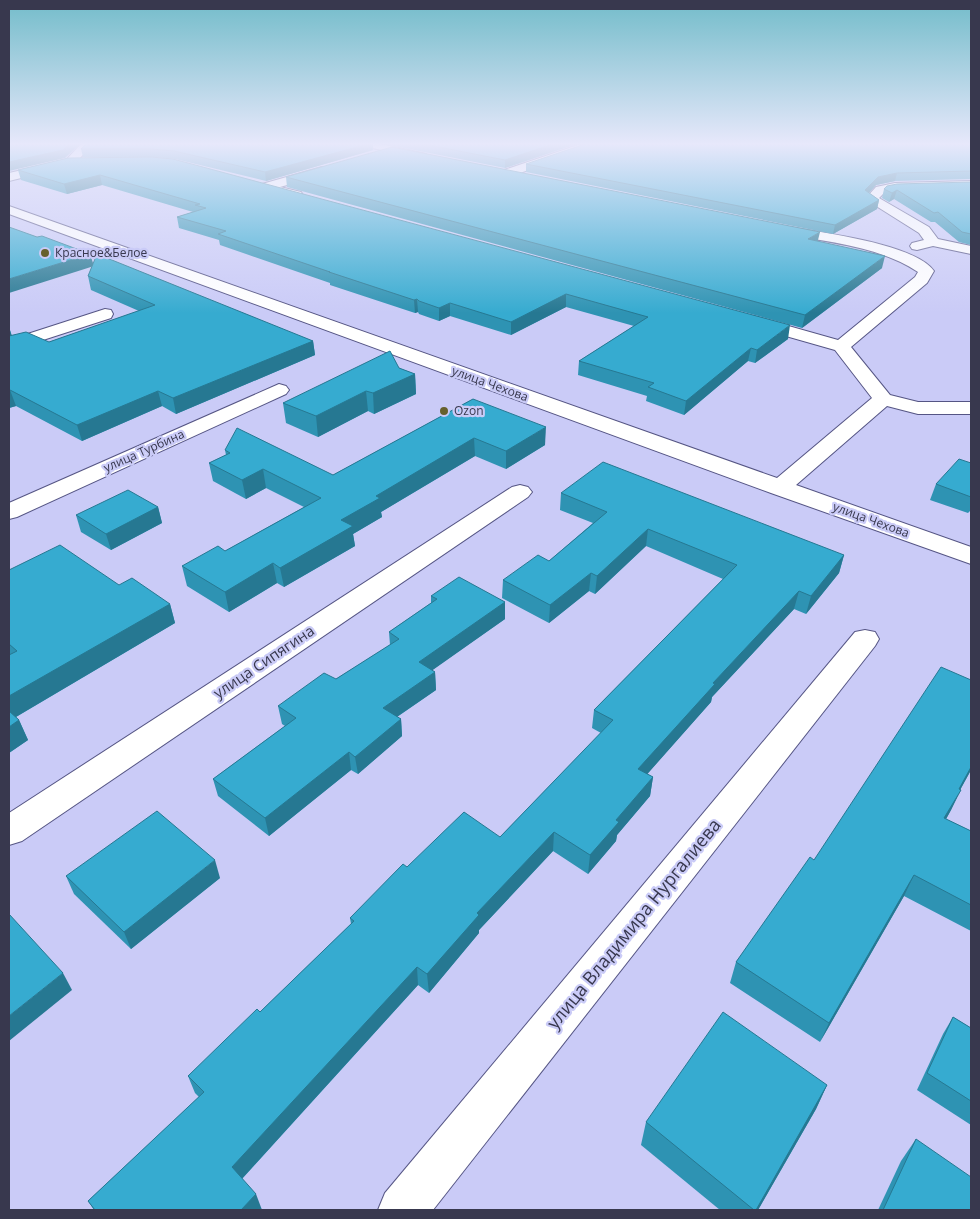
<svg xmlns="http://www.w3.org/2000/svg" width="980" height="1219" viewBox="0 0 980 1219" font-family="'Open Sans',sans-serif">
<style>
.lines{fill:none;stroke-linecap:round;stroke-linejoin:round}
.street-casing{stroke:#555584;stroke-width:2}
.street{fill:#fff;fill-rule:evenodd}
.wall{fill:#2e93b3}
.shaded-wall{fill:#267892}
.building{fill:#36abd0;stroke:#267892}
.poi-dot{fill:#66602d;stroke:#cacbf7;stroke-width:2}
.labels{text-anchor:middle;stroke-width:4.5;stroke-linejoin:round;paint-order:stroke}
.far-poi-label{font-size:12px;fill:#38384e;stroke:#cacbf7;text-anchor:start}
.far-street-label{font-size:12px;fill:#38384e;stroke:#cacbf7}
.street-label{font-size:15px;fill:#38384e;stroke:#cacbf7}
.near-street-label{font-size:18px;fill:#38384e;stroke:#cacbf7}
</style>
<rect width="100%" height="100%" fill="#cacbf7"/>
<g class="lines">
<defs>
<g id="street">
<polygon points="82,143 93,143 74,165 9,181 9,173 66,160"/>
<polygon points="358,143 376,143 426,154 428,156 422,159 359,145"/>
<polygon points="584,143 598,143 597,145 509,177 505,178 499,174 501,171"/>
<polygon points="322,167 328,171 326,174 280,187 301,192 303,195 301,198 297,199 262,190 260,187 262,184"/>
<polygon points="971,181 971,189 895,191 884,193 879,198 929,227 938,239 971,246 971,254 933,246 917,250 912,249 910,246 912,243 924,240 919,233 865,199 876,187 895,183"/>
<path d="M9 206 777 478 872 398 835 350 747 325 744 321 747 317 753 316 838 340 915 277 918 272C879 246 828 242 783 234L776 230 783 226C817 232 914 243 934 271L927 283 851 347 890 395 918 402H971V414H918L887 406 796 485 971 547V564L771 493 9 214Z"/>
<polygon points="105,309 111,310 113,314 111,318 9,351 9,340"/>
<polygon points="279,384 286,386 289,390 286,394 17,517 9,519 9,503"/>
<polygon points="520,485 528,487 532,492 528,497 22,841 9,845 9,813 512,487"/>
<polygon points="865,630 875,632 879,639 875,646 433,1210 378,1210 385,1193 855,632"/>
</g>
</defs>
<use href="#street" class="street-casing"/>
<use href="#street" class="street"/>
</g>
<g class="wall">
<polygon points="379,143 579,143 505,168"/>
<polygon points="971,143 971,179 895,181 876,185 869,193 879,200 877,209 833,234 526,172 526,164"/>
<polygon points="373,144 373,150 266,181 175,159 153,157 83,157 81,149"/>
<polygon points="68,158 788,339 755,363 748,361 684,415 646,401 647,396 578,375 579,361 634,326 566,307 511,335 450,316 439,321 419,314 418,312 415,313 330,285 330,283 220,245 219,240 179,228 177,217 193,212 102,185 67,194 21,180 18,170"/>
<polygon points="286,177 818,241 882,268 802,328 287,187"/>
<polygon points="971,182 971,245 959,242 935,222 931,222 894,199 889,202 882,198 884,189"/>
<polygon points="93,264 313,341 315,355 176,414 162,406 82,441 16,406 9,408 9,327 12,336 49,342 139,311 91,290 88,276"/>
<polygon points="399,368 415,374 416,394 374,414 368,411 318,437 286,423 283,403"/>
<polygon points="473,399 545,445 506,469 475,456 381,512 382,517 353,534 355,546 284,587 277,583 229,612 187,586 182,566 225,551 304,507 266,488 246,499 213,481 209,463 226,455 225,450 333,475"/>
<polygon points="971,463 971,510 968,513 930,500 936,484"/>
<polygon points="561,493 844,555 839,573 806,614 794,609 712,697 711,702 647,774 653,777 650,796 617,835 616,841 588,874 553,851 479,930 479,933 429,993 418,985 242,1179 262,1210 94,1210 88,1201 199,1097 195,1093 188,1076 260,1012 351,924 350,918 407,867 500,837 601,733 592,728 594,710 723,579 646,546 595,594 589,591 549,623 502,598 503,580 549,561 593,523 560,510"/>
<polygon points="158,507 162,523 111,550 81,532 76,515"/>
<polygon points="9,570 119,585 170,604 175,623 16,717 19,720 28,740 9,753"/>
<polygon points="431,596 505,602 505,619 432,670 435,672 436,690 397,717 401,719 402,736 358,774 351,770 269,836 218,796 213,779 285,726 282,724 278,706 336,679 390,645 389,632 431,603"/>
<polygon points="971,680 971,770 960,790 951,810 946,819 971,831 971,931 904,896 820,1042 730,983 736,962 814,860"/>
<polygon points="66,876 220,878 131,949 74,894"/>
<polygon points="953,1017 971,1028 971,1125 917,1090 943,1034"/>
<polygon points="827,1085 816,1109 758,1210 720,1210 641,1145 646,1122"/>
<polygon points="916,1139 971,1210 878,1210 901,1161"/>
</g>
<g class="shaded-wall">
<polygon points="71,143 81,143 65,158 9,171 9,162"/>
<polygon points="369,143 376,143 373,144 373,150 266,181 265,172"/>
<polygon points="556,143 579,143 505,168 505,160"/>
<polygon points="897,173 895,181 876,185 863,199 865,190 878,177"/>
<polygon points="100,175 102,185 67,194 64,184"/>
<polygon points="897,190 894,199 889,202 892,193"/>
<polygon points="879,200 877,209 833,234 835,225"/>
<polygon points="820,232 817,244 808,239"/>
<polygon points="90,254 94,266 9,293 9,279"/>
<polygon points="885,256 882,268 802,328 805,315"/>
<polygon points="566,294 566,307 511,335 511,322"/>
<polygon points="417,299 418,312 415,313 414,300"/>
<polygon points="450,303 450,316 439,321 439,308"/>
<polygon points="790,325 788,339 755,363 757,350"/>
<polygon points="9,327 12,337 9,339"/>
<polygon points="313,341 315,355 176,414 173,398"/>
<polygon points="751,348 748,361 684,415 686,401"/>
<polygon points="415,374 416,394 374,414 373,393"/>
<polygon points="10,390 16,406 9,408 9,391"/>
<polygon points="158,391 162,406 82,441 77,425"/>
<polygon points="366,391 368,411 318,437 316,416"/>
<polygon points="546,427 545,445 506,469 506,451"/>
<polygon points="474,438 475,456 381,512 382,517 353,534 355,546 284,587 280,568 341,520 376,496"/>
<polygon points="263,469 266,488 246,499 242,480"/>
<polygon points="158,507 162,523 111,550 106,534"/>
<polygon points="648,529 646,546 595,594 597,576"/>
<polygon points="844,555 839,573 806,614 811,596"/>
<polygon points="273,563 277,583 229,612 225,592"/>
<polygon points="591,573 589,591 549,623 550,605"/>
<polygon points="799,591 794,609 712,697 711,702 635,788 638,769 713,683"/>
<polygon points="505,602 505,619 420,679 419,662"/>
<polygon points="170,604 175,623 9,721 9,696"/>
<polygon points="435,672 436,690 385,725 383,708"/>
<polygon points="401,719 402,736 358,774 355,757"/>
<polygon points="19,720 28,740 9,753 9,727"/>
<polygon points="349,752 351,770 269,836 265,818"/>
<polygon points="971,767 971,770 949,810 959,789"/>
<polygon points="653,777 650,796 617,835 616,841 588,874 590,855 616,820"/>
<polygon points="961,790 951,810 935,839 944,818"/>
<polygon points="554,832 553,851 479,930 479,933 429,993 427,974 477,913"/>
<polygon points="215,860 220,878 131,949 124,932"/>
<polygon points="914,875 904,896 820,1042 829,1023"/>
<polygon points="417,967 418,985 238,1183 232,1167"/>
<polygon points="63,973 72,990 9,1041 9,1016"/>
<polygon points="827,1085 816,1109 758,1210 756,1210"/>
<polygon points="256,1194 262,1210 241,1210"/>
</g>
<g class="building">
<polygon points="9,143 71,143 63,150 9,162"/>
<polygon points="87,143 372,143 265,172 174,151 151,149 81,149"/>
<polygon points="418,143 556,143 505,160"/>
<polygon points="588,143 971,143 971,171 897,173 878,177 865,190 879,200 835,225 526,164"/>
<polygon points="392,147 820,232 808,239 885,256 805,315 286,177"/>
<polygon points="151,157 173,159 790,325 757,350 751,348 686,401 648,387 654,383 579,361 648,317 566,294 511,322 450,303 439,308 419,301 417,299 414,300 329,272 330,272 218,234 226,231 177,217 206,208 195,205 200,204 100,175 64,184 18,170 68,158"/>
<polygon points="971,182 971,234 962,232 938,212 934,213 897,190 892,193 884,189 887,186 897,184"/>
<polygon points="9,227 37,237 42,236 90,254 9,279"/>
<polygon points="97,254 313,341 173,398 158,391 77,425 10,390 9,391 9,336 26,332 49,342 155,305 88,276"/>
<polygon points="390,351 399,368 415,374 373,393 366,391 316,416 283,403"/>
<polygon points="473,399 546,427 506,451 474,438 376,496 380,498 341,520 353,526 280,568 273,563 225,592 182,566 218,546 225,551 321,498 263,469 242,480 209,463 230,453 225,450 237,428 333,475"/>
<polygon points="959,459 971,463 971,497 936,484"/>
<polygon points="603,462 844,555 811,596 799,591 713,683 715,684 638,769 653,777 616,820 619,822 590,855 554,832 477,913 479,915 427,974 417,967 232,1167 256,1194 241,1210 95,1210 88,1201 204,1092 188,1076 257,1009 260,1012 354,921 350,918 403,864 407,867 464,812 500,837 613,720 594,710 737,565 648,529 597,576 591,573 550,605 503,580 538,555 549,561 607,512 561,493"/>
<polygon points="128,490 158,507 106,534 76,515"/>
<polygon points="60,545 119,585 132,578 170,604 9,696 9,655 17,651 9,644 9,570"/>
<polygon points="459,577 505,602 419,662 435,672 383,708 401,719 355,757 349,752 265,818 213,779 296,718 278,706 324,673 336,679 399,639 389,632 437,599 431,596"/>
<polygon points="941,667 971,680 971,767 959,789 961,790 944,818 971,831 971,905 914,875 829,1023 736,962 810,857 814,860"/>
<polygon points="9,711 19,720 9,727"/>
<polygon points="157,811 215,860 124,932 66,876"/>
<polygon points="9,914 63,973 9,1016"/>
<polygon points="723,1012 827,1085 756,1210 754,1210 646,1122"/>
<polygon points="953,1017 971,1028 971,1101 927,1073"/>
<polygon points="916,1139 971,1177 971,1210 883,1210"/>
</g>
<linearGradient id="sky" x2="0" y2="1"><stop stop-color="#73bcca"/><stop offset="0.46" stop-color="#e7e8fb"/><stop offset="1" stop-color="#e7e8fb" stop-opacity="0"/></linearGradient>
<rect width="980" height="313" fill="url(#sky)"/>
<g class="poi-dot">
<circle cx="45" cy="253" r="5"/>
<circle cx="444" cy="411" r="5"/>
</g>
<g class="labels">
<g class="far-poi-label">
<text x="55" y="257">Красное&amp;Белое</text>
<text x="454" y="415">Ozon</text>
</g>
<g class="far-street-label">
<text transform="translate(490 384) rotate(20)" y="4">улица Чехова</text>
<text transform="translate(144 451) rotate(-24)" y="4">улица Турбина</text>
<text transform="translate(871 520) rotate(20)" y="4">улица Чехова</text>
</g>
<g class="street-label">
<text transform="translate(264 662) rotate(-34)" y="5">улица Сипягина</text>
</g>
<g class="near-street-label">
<text transform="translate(634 924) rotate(-51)" y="6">улица Владимира Нургалиева</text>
</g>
</g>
<rect width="980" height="1219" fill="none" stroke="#38384e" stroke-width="20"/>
</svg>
